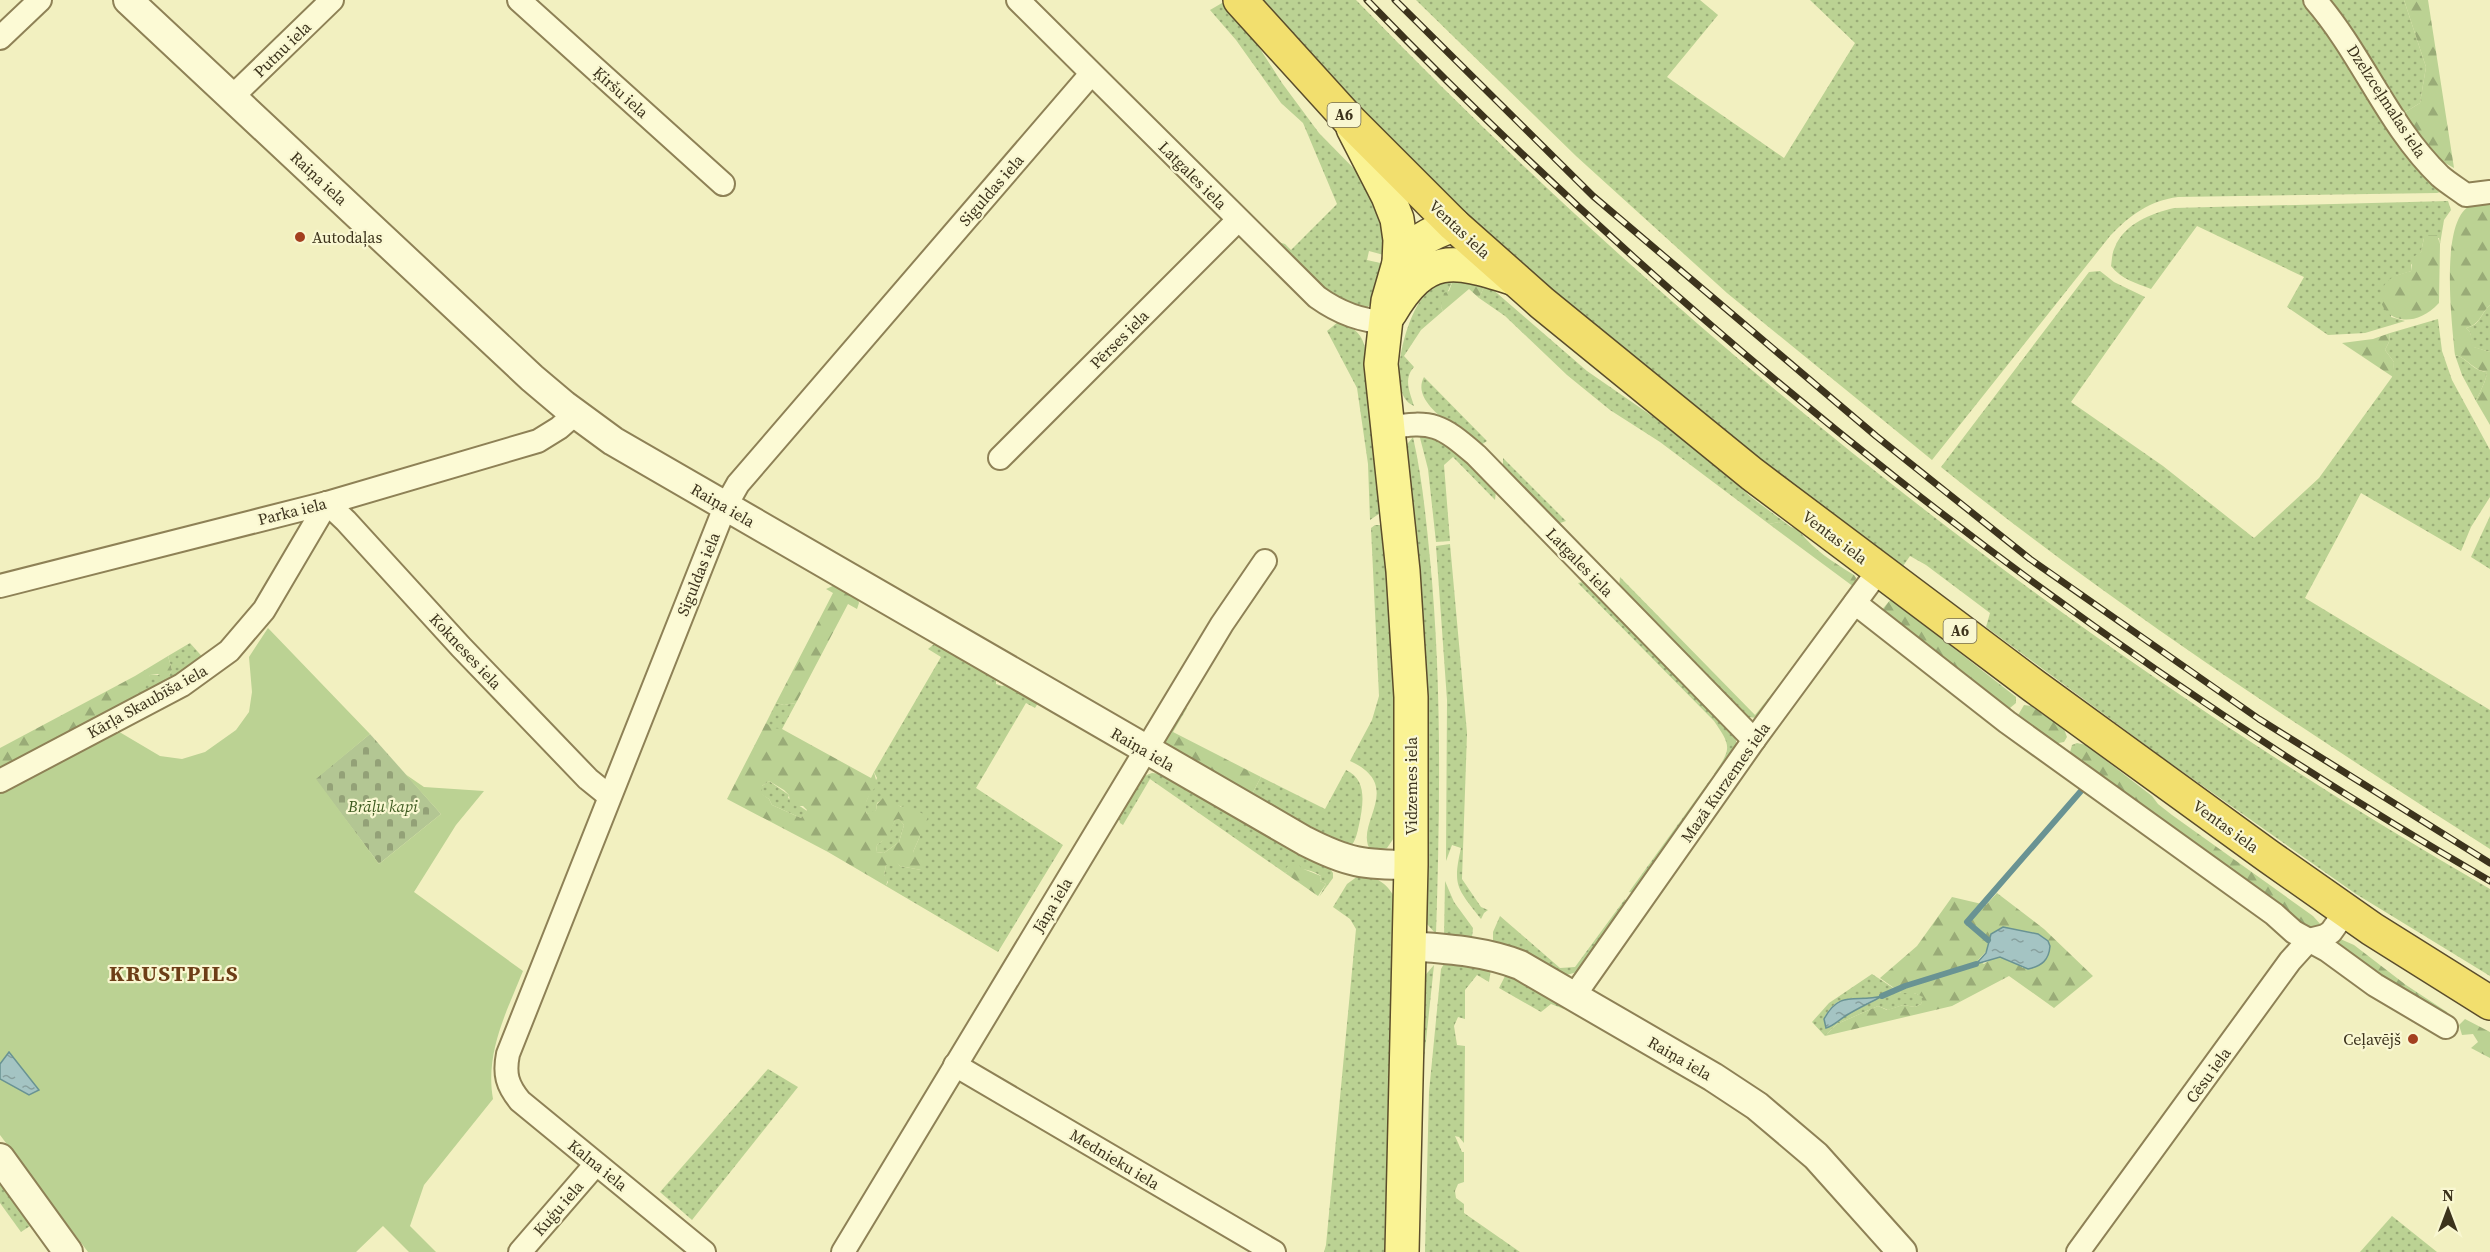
<svg xmlns="http://www.w3.org/2000/svg" width="2490" height="1252" viewBox="0 0 2490 1252" font-family="'Source Serif 4',serif">
<style>
.grass{fill:url(#grass-dots);fill-rule:evenodd}
.forest{fill:url(#forest-firs);fill-rule:evenodd}
.cemetery{fill:url(#cemetery-stones)}
.park{fill:#bbd293}
.water{fill:url(#water-ripples);stroke:#699393;stroke-width:1.5}
.lines{fill:none;stroke-linecap:round;stroke-linejoin:round}
.stream{stroke:#699393;stroke-width:6}
.minor-casing{stroke:#8e8156;stroke-width:26}
.tertiary-casing{stroke:#8e8156;stroke-width:32}
.primary-casing{stroke:#5b4d2b;stroke-width:36}
.trunk-casing{stroke:#5b4d2b;stroke-width:36}
.minor{stroke:#fcfad5;stroke-width:22}
.tertiary{stroke:#fcfad5;stroke-width:28}
.primary{stroke:#faf394;stroke-width:33}
.trunk{stroke:#f2df6e;stroke-width:33}
.rail-casing{stroke:#3c331c;stroke-width:7}
.rail{stroke:#f9f7d1;stroke-width:4.5;stroke-dasharray:14;stroke-linecap:butt}
.poi-dot{fill:#a33f1f;stroke:#f9f7d1;stroke-width:2}
.labels{text-anchor:middle;stroke-width:4.5;stroke-linejoin:round;paint-order:stroke}
.shield{fill:#f9f7d1;stroke:#756e52;stroke-width:1.5}
.shield-label{font-size:15px;font-weight:bold;fill:#3c331c}
.street-label{font-size:16px;fill:#3c331c;stroke:#f9f7d1}
.poi-label{font-size:16px;fill:#3c331c;stroke:#f9f7d1;text-anchor:start}
.park-label{font-size:16px;font-style:italic;fill:#3e5b20;stroke:#f9f7d1}
.district-label{font-size:22px;font-weight:bold;letter-spacing:1.5px;fill:#6d3e17;stroke:#f9f7d1}
</style>
<defs>
<pattern id="grass-dots" width="8" height="8" patternUnits="userSpaceOnUse" patternTransform="scale(1.5)"><rect width="8" height="8" fill="#bbd293"/><path d="M2 2h.1M6 6h.1" fill="none" stroke="#99ab77" stroke-width="1.8" stroke-linecap="round"/></pattern>
<pattern id="forest-firs" width="22" height="20" patternUnits="userSpaceOnUse" patternTransform="scale(1.5)"><rect width="22" height="20" fill="#bbd293"/><path d="M5 1l3.5 6h-7zM16 11l3.5 6h-7z" fill="#99ab77"/></pattern>
<pattern id="cemetery-stones" width="16" height="16" patternUnits="userSpaceOnUse" patternTransform="scale(1.5)"><rect width="16" height="16" fill="#b3c693"/><path d="M2 7V4a2 2 0 0 1 4 0v3zM10 15v-3a2 2 0 0 1 4 0v3z" fill="#93a177"/></pattern>
<pattern id="water-ripples" width="26" height="14" patternUnits="userSpaceOnUse" patternTransform="scale(1.5)"><rect width="26" height="14" fill="#a4c4c3"/><path d="M2 4q2-2 4 0t4 0M15 11q2-2 4 0t4 0" fill="none" stroke="#87a09e"/></pattern>
</defs>
<rect width="100%" height="100%" fill="#f2f0c0"/>
<g class="grass">
<path d="M1255 0H1356C1694 349 2069 646 2490 889V976L2356 894 2166 760 1986 627 1990 613 1926 565 1910 556 1901 569 1659 385 1417 170Z"/>
<path d="M1416 0H1700L1718 15 1667 77 1784 158 1855 43 1810 0H2309L2447 190 2437 193 2178 197C2149 201 2130 215 2110 236L1932 460 1727 293 1576 156Z"/>
<polygon points="2324,0 2404,0 2426,67 2420,103 2399,116"/>
<path d="M1222 3 1228 4 1246 27 1282 83 1319 133 1370 185 1391 257 1369 251 1367 260 1389 265C1384 276 1380 294 1371 304 1351 328 1289 255 1275 241L1285 244 1291 250 1337 204 1303 123 1281 103 1236 40 1210 10Z"/>
<path d="M2448 201 2451 210 2444 220 2440 244 2439 238H2424L2421 252 2411 265V271L2396 276 2391 317 2405 321 2365 333 2328 335 2287 307 2304 277 2197 226 2151 289C2136 283 2121 279 2111 266 2112 260 2112 252 2115 247 2124 224 2152 213 2174 208Z"/>
<path d="M2100 271 2114 282 2145 297 2071 402 2163 466 2254 538 2319 478 2392 377 2394 362 2385 350 2389 342 2390 333 2438 319 2442 351 2452 380 2490 450V497L2471 527 2461 551 2361 493 2305 598 2490 710V849C2302 729 2115 607 1941 467L2089 272Z"/>
<path d="M1434 278 1453 280 1441 307 1443 311 1421 330 1404 356 1414 367C1403 379 1410 392 1414 406 1385 393 1405 324 1419 303 1424 295 1431 290 1439 284Z"/>
<polygon points="1483,281 1587,371 1694,445 1751,497 1791,527 1786,527 1779,522 1769,524 1660,442 1610,410 1567,375 1505,316 1479,298 1484,287"/>
<path d="M2490 305V352L2473 347 2470 332 2466 328C2481 325 2480 314 2490 305Z"/>
<path d="M1338 322C1355 328 1362 333 1366 351L1383 511 1370 520 1368 464 1357 388 1327 331Z"/>
<path d="M2455 355C2468 358 2472 371 2487 372 2486 382 2480 391 2476 401L2462 375Z"/>
<path d="M1424 377 1487 441 1481 445C1463 432 1409 404 1424 377Z"/>
<polygon points="1419,434 1434,436 1459,453 1496,491 1495,500 1453,457 1444,465 1450,541 1436,542 1428,469"/>
<path d="M1413 437C1422 477 1426 518 1430 559 1442 684 1440 809 1436 934L1426 923 1404 448Z"/>
<polygon points="1503,458 1566,521 1557,524 1503,467"/>
<polygon points="2490,516 2490,569 2471,557"/>
<path d="M1375 525H1382L1394 611 1396 835 1387 848 1371 851C1352 825 1407 787 1350 761L1372 720 1379 696 1371 528Z"/>
<path d="M1450 544 1467 733 1462 879 1481 907 1488 910 1484 913 1481 919C1458 889 1452 887 1461 848L1452 845 1446 861 1447 700 1436 546Z"/>
<polygon points="1620,577 1755,715 1803,655 1757,718 1748,717 1619,587"/>
<path d="M1583 582 1595 589 1735 735 1737 748 1718 775 1714 774C1732 748 1731 746 1714 721L1578 583Z"/>
<polygon points="938,641 957,652 962,661 996,675 996,684 1002,686 1010,683 1038,703 1035,708 1026,703 976,788 1063,845 998,952 886,886 888,882 884,875 886,865 896,862 900,866 921,870 913,852 920,836 902,807 883,799 877,803 876,810 873,813 867,814 864,806 877,778 874,772 941,657 928,649"/>
<polygon points="190,643 206,661 135,700 137,694 150,675 169,675 172,670 168,656"/>
<polygon points="776,703 784,705 796,703 782,729 773,729 766,723"/>
<path d="M1346 770C1368 780 1363 805 1359 825 1357 833 1356 841 1350 847L1345 848 1250 798 1261 777 1325 809Z"/>
<path d="M1152 773 1162 774 1328 866 1333 873V878L1319 897 1326 884 1320 881 1321 876C1309 868 1298 867 1285 873L1150 779 1123 825 1120 823 1119 819C1126 803 1133 778 1152 773Z"/>
<polygon points="1710,780 1698,805 1634,893 1629,892"/>
<polygon points="769,781 789,795 788,798 807,811 801,818 772,805 769,799 761,794 762,786"/>
<path d="M899 819 904 825 899 842 884 853 876 852 877 845C888 838 889 831 895 820Z"/>
<path d="M1358 876C1376 876 1386 882 1395 898L1391 1252H1324L1326 1245 1356 929 1350 919 1333 907 1347 884Z"/>
<polygon points="1445,881 1454,902 1473,928 1472,937 1467,939 1444,938"/>
<polygon points="1625,899 1627,904 1577,972 1563,976 1493,943 1493,932 1500,916 1560,968 1575,967"/>
<polygon points="1445,962 1491,969 1489,982 1477,975 1465,990 1465,1019 1458,1017 1454,1026 1457,1045 1465,1046 1464,1143 1459,1137 1455,1136 1462,1152 1464,1152 1464,1182 1458,1184 1455,1191 1456,1198 1464,1204 1464,1213 1520,1252 1425,1252 1429,1092 1441,969"/>
<polygon points="1434,965 1421,1088 1422,979"/>
<path d="M1872 974 1901 993H1914L1924 997 1921 1004 1915 1007 1903 1005 1888 1010 1878 1006 1837 1024 1825 1036 1812 1022 1829 1003ZM1879 997C1870 1005 1858 1008 1848 1014 1840 1018 1834 1026 1826 1028L1824 1018C1839 990 1853 1002 1879 997Z"/>
<polygon points="1505,976 1511,976 1562,1005 1564,1009 1551,1004 1541,1012 1499,988"/>
<polygon points="768,1069 798,1087 692,1220 660,1192"/>
<polygon points="0,1183 30,1226 21,1232 0,1203"/>
<polygon points="2392,1216 2437,1252 2360,1252"/>
</g>
<g class="forest">
<polygon points="2404,0 2428,0 2454,168 2429,154 2399,116 2420,103 2426,67"/>
<path d="M2490 203V305C2480 314 2481 324 2466 328L2470 332 2474 347 2490 352V425L2476 401C2480 391 2486 382 2487 372 2472 370 2468 358 2455 355 2452 324 2440 226 2468 207 2473 204 2483 204 2490 203Z"/>
<path d="M2429 235H2437L2440 244 2439 303C2402 342 2363 303 2389 280 2395 275 2404 273 2411 271L2413 257 2421 252 2424 238Z"/>
<polygon points="1453,280 1483,281 1484,287 1479,298 1469,289 1443,311 1441,307 1444,293 1449,291"/>
<polygon points="2390,333 2389,342 2385,350 2394,362 2393,377 2342,343 2373,339"/>
<path d="M1779 522C1786 527 1795 526 1800 532 1814 550 1833 562 1854 575L1856 578 1854 587 1769 524Z"/>
<polygon points="837,584 856,594 859,603 857,609 848,604 796,703 784,705 776,703 833,593 826,589"/>
<polygon points="1891,599 2016,697 2016,703 2010,708 2004,708 1880,612"/>
<polygon points="168,656 172,670 169,675 161,677 158,674 150,675 145,688 137,694 135,700 0,772 0,748 135,676"/>
<polygon points="2024,705 2031,706 2064,729 2067,737 2064,742 2053,744 2017,717"/>
<polygon points="1182,707 1187,708 1173,732 1261,777 1250,798 1164,746 1163,740"/>
<path d="M766 723 773 728 782 729 871 778 874 772 877 784C871 795 862 801 867 814L876 810 877 804 883 798H889L901 807 908 805 928 817 925 830 920 831V836L913 852 928 859V863L921 870 900 866 896 863 893 866 886 865 884 875 888 879 886 886 828 852 727 799ZM769 781 784 790 789 795 790 803 796 806H803L807 810 801 818 772 805 769 799 762 794V786ZM899 819 904 825 899 842 884 853 876 852 877 845 888 837 895 820Z"/>
<polygon points="2077,743 2086,745 2152,796 2158,804 2172,815 2313,916 2322,926 2314,934 2069,756 2072,745"/>
<polygon points="1292,862 1297,862 1301,868 1321,876 1320,881 1326,884 1318,896 1285,873 1289,871 1286,868"/>
<path d="M1997 893 2044 929 2093 976 2054 1008 2009 976 1952 1006 1825 1036 1837 1024 1878 1006 1887 1010 1903 1005 1915 1007 1921 1004 1923 997 1914 993H1901L1880 978 1917 946 1952 897 1986 905ZM2008 928C2022 933 2043 929 2050 946L2023 968C2008 959 2000 952 1984 964L1978 960Z"/>
<polygon points="2338,938 2354,945 2406,985 2447,1012 2449,1017 2430,1011 2333,942"/>
<polygon points="2465,1019 2490,1032 2490,1058 2471,1048 2478,1042 2473,1034 2462,1035 2459,1025"/>
</g>
<polygon class="cemetery" points="370,734 441,814 379,864 315,779"/>
<path class="park" d="M268 628 370 734 316 779 379 864 441 814 405 774 424 787 484 791 456 825 414 892 523 971C506 1013 485 1053 493 1099L424 1185 410 1226 436 1252H409L383 1226 356 1252H88L0 1135V787L111 727 160 756 182 759 205 752 236 730 249 712 252 692 249 657Z"/>
<g class="water">
<path d="M2003 927 2038 934 2048 941 2050 946C2049 960 2042 966 2028 969L2000 957 1976 964 1986 953 1991 934Z"/>
<path d="M1882 996C1870 1003 1858 1008 1847 1015 1840 1019 1834 1026 1826 1028L1824 1019C1840 989 1856 1003 1882 996Z"/>
<polygon points="9,1052 39,1090 29,1095 0,1079 0,1064"/>
</g>
<g class="lines">
<g class="stream">
<polyline points="1988,940 1967,922 2081,791"/>
<polyline points="1882,996 1905,986 1976,964"/>
</g>
<defs>
<g id="minor">
<polyline points="519,0 723,184"/>
<path d="M1018 0 1317 297C1338 312 1359 321 1385 322"/>
<path d="M2315 0C2362 54 2388 126 2440 176 2448 183 2458 189 2466 195L2490 192"/>
<polyline points="0,38 40,0"/>
<polyline points="232,97 332,0"/>
<path d="M1387 428C1433 420 1441 425 1476 455L1754 740"/>
<polyline points="1000,458 1238,220"/>
<polyline points="327,503 346,521 461,647 588,779 609,796"/>
<polyline points="0,586 327,503 538,441 559,428 575,414"/>
<polyline points="1855,603 2007,722 2274,914 2294,932 2327,950 2375,985 2446,1027"/>
<polyline points="0,781 182,685 229,651 264,610 327,503"/>
<polyline points="1574,996 1754,740 1879,570"/>
<polyline points="955,1065 1274,1252"/>
<polyline points="520,1252 596,1164"/>
<path d="M704 1252 520 1101C507 1085 504 1074 508 1054L725 507 738 484 1091 74"/>
<polyline points="843,1252 1222,624 1265,561"/>
<polyline points="2078,1252 2290,961 2309,940 2325,936 2331,932 2346,911"/>
</g>
<g id="tertiary">
<path d="M128 0 532 378 564 405 613 441 1305 841C1348 863 1364 865 1411 865"/>
<path d="M1409 946C1448 949 1484 951 1520 965L1713 1077 1757 1106 1816 1156 1902 1252"/>
<polyline points="0,1158 68,1252"/>
</g>
<g id="primary">
<polyline points="1353,128 1388,196 1397,219 1400,240 1399,263 1388,301 1381,364 1403,571 1411,697 1411,865 1402,1252"/>
<path d="M1399 263C1413 242 1430 233 1454 225"/>
<path d="M1390 313C1425 253 1453 259 1512 278"/>
</g>
<polyline id="trunk" points="1240,0 1349,120 1454,225 1542,303 1752,474 2034,686 2268,856 2372,929 2490,1003"/>
</defs>
<use href="#minor" class="minor-casing"/>
<use href="#tertiary" class="tertiary-casing"/>
<use href="#primary" class="primary-casing"/>
<use href="#trunk" class="trunk-casing"/>
<use href="#minor" class="minor"/>
<use href="#tertiary" class="tertiary"/>
<use href="#primary" class="primary"/>
<use href="#trunk" class="trunk"/>
<defs>
<g id="rail">
<path d="M1367 0C1699 343 2077 642 2490 881"/>
<polyline points="1395,0 1593,196 1876,436 2030,559 2259,719 2490,863"/>
</g>
</defs>
<use href="#rail" class="rail-casing"/>
<use href="#rail" class="rail"/>
</g>
<g class="poi-dot">
<circle cx="300" cy="237" r="6"/>
<circle cx="2413" cy="1039" r="6"/>
</g>
<g class="labels">
<g class="shield">
<rect x="1327.5" y="103" width="33" height="24" rx="4.5"/>
<rect x="1943.5" y="619" width="33" height="24" rx="4.5"/>
</g>
<g class="shield-label">
<text x="1344" y="120">A6</text>
<text x="1960" y="636">A6</text>
</g>
<g class="street-label">
<text transform="translate(282 49) rotate(-44)" y="6">Putnu iela</text>
<text transform="translate(621 92) rotate(42)" y="6">Ķiršu iela</text>
<text transform="translate(2387 101) rotate(57)" y="6">Dzelzceļmalas iela</text>
<text transform="translate(1193 175) rotate(45)" y="6">Latgales iela</text>
<text transform="translate(319 178) rotate(43)" y="6">Raiņa iela</text>
<text transform="translate(991 190) rotate(-49)" y="6">Siguldas iela</text>
<text transform="translate(1460 229) rotate(43)" y="6">Ventas iela</text>
<text transform="translate(1119 339) rotate(-45)" y="6">Pērses iela</text>
<text transform="translate(723 505) rotate(30)" y="6">Raiņa iela</text>
<text transform="translate(292 511) rotate(-14)" y="6">Parka iela</text>
<text transform="translate(1835 537) rotate(37)" y="6">Ventas iela</text>
<text transform="translate(1580 562) rotate(46)" y="6">Latgales iela</text>
<text transform="translate(698 574) rotate(-68)" y="6">Siguldas iela</text>
<text transform="translate(466 651) rotate(47)" y="6">Kokneses iela</text>
<text transform="translate(147 701) rotate(-29)" y="6">Kārļa Skaubīša iela</text>
<text transform="translate(1143 749) rotate(30)" y="6">Raiņa iela</text>
<text transform="translate(1725 782) rotate(-55)" y="6">Mazā Kurzemes iela</text>
<text transform="translate(1411 786) rotate(-90)" y="6">Vidzemes iela</text>
<text transform="translate(2226 826) rotate(36)" y="6">Ventas iela</text>
<text transform="translate(1052 905) rotate(-59)" y="6">Jāņa iela</text>
<text transform="translate(1680 1058) rotate(30)" y="6">Raiņa iela</text>
<text transform="translate(2208 1075) rotate(-54)" y="6">Cēsu iela</text>
<text transform="translate(1115 1159) rotate(31)" y="6">Mednieku iela</text>
<text transform="translate(598 1165) rotate(39)" y="6">Kalna iela</text>
<text transform="translate(558 1208) rotate(-49)" y="6">Kuģu iela</text>
</g>
<g class="poi-label">
<text x="312" y="243">Autodaļas</text>
<text x="2401" y="1045" text-anchor="end">Ceļavējš</text>
</g>
<g class="park-label">
<text x="383" y="812">Brāļu kapi</text>
</g>
<g class="district-label">
<text x="174" y="981">KRUSTPILS</text>
</g>
</g>
<g transform="translate(2448 1210)" stroke="#f9f7d1" stroke-width="4.5" paint-order="stroke">
<path d="M0-4.5L10 22L0 15L-10 22Z" fill="#3c331c"/>
<text y="-9" font-size="16" font-weight="bold" text-anchor="middle" fill="#3c331c">N</text>
</g>
</svg>
